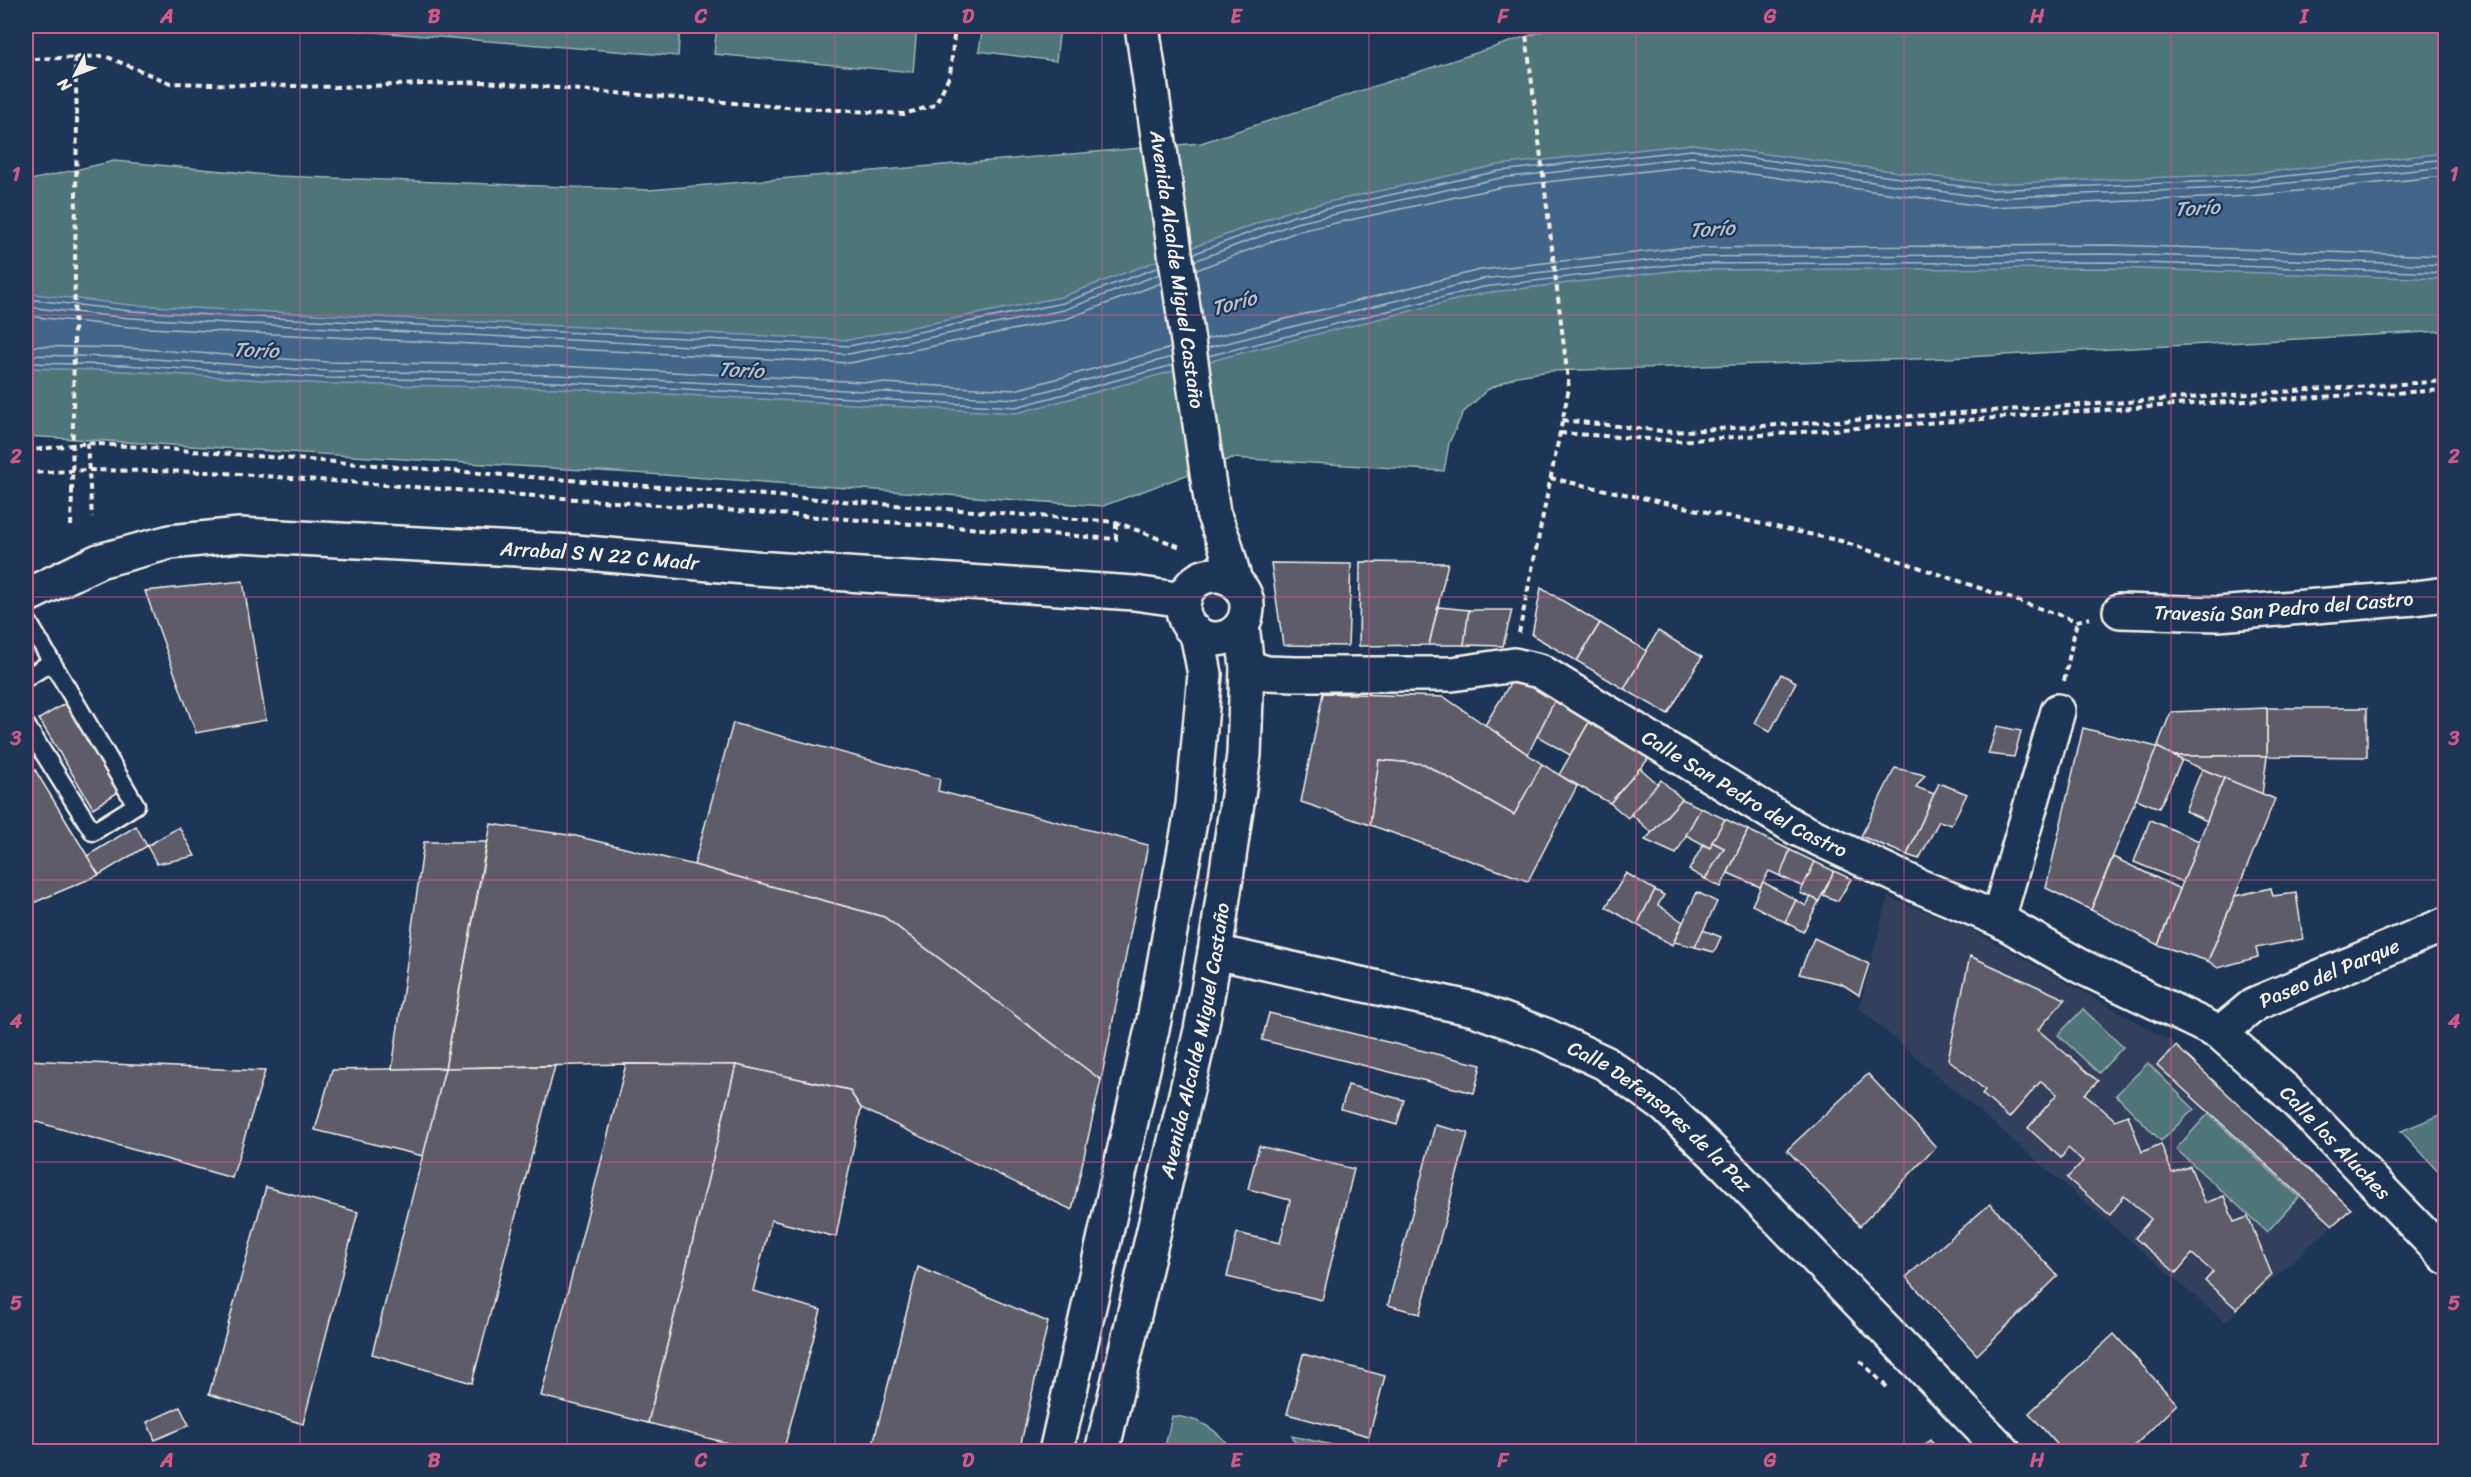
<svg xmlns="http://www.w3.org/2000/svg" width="2471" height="1477" viewBox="0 0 2471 1477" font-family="Sriracha,sans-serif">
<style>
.built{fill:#31415d}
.green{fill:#4d757a;stroke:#a0b3b1;stroke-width:1.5}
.water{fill:#426689;stroke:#899eaf;stroke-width:1.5}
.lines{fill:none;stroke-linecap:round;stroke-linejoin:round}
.shore{stroke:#adb9c2;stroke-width:1.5}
.building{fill:#5f5c6b;stroke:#f4f1e8;stroke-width:1.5}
.lane-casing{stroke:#f4f1e8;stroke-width:21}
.street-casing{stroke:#f4f1e8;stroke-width:38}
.secondary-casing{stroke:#f4f1e8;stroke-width:38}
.path{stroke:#f4f1e8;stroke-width:4;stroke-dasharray:6 4.5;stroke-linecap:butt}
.lane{stroke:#1d3557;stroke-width:16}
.street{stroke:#1d3557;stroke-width:33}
.secondary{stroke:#1d3557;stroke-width:33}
.path-bridge{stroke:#f4f1e8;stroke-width:4;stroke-dasharray:6 4.5;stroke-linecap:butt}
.grid{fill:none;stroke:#d15985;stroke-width:1.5;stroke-opacity:0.55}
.labels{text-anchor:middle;stroke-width:4.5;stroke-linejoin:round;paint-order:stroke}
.street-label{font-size:20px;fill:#f4f1e8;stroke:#1d3557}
.water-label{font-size:21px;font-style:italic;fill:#b6c0c7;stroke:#1d3557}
.neatline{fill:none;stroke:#d15985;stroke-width:2}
.grid-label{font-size:20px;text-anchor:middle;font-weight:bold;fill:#d15985}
</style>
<rect width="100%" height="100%" fill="#1d3557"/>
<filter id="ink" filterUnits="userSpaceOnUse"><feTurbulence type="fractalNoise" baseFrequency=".0167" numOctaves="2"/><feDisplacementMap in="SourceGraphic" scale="12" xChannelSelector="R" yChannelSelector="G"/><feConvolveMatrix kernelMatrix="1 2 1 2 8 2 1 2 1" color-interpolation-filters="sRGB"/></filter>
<g filter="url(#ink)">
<polygon class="built" points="1888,897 1969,928 2171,1041 2351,1209 2225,1322 1859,1008"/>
<g class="green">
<polygon points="299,26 680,26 678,56"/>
<polygon points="717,26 917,26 913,72 714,54"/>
<polygon points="983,26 1060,26 1056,61 979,51"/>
<polygon points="1558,26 2445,26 2445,331 1947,358 1550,371 1517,376 1487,390 1463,413 1449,443 1444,471 1232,458 1103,506 649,474 26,436 26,181 114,161 278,176 649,190 1201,143"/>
<polygon points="2083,1009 2123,1047 2099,1073 2058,1035"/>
<polygon points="2148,1063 2194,1109 2161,1141 2116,1095"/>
<polygon points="2445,1113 2445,1178 2401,1131"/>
<polygon points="2208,1114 2299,1197 2267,1232 2176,1149"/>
<path d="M1172 1416C1198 1417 1219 1430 1232 1451H1164Z"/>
<polygon points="1292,1436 1359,1451 1299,1451"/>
</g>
<polygon class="water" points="1692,144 1989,184 2248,174 2445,153 2445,279 2111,268 1680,270 1484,293 1245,352 1017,413 557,388 326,384 125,371 26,368 26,293 131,305 848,340 1061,297 1292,210 1498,165"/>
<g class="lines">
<g class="shore">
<polyline points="1193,254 1294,216 1499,171 1692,150 1989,190 2249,180 2446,159"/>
<polyline points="1194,261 1296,223 1500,178 1692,157 1989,198 2249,187 2446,167"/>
<polyline points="1196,270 1299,231 1502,187 1692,166 1989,207 2250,196 2446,176"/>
<polyline points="26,299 131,311 849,346 1063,303 1159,267"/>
<polyline points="26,307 130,318 849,354 1064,310 1160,274"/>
<polyline points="26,316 130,327 850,363 1066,319 1161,283"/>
<polyline points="1206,339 1480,270 1679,248 2111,245 2446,256"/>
<polyline points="26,346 126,348 327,362 558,366 1015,390 1171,348"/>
<polyline points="1207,348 1482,279 1680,257 2111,254 2446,265"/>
<polyline points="26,355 125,357 327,371 557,375 1016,399 1172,357"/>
<polyline points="1208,356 1483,287 1680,264 2111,262 2446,273"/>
<polyline points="26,363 125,365 327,378 557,382 1016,407 1173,365"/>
</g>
</g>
<g class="building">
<polygon points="1360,562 1448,563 1429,645 1359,646"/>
<polygon points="1271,563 1351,564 1348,646 1283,645"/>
<polygon points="243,581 266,720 196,733 145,591"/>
<polygon points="1541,588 1600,623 1577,661 1532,635"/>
<polygon points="1438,607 1469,610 1464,645 1429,645"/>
<polygon points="1469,610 1512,610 1503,646 1464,645"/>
<polygon points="1600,623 1647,651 1624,689 1577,661"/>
<polygon points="1658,631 1702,657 1668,714 1624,689"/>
<polygon points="1517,672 1556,698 1528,754 1485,725"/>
<polygon points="1781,674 1796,682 1770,732 1755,723"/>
<polygon points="1323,693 1444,697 1542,764 1514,815 1424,764 1379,760 1370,825 1301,802"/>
<polygon points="1556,698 1591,719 1570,755 1537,736"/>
<polygon points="66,703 120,791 93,808 39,719"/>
<polygon points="2267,708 2367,708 2367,757 2267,756"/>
<polygon points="2267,708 2267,756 2173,756 2157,747 2171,712"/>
<polygon points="1591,719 1651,756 1610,803 1559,775"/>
<polygon points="733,723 940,779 938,791 1148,845 1101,1080 884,917 694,865"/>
<polygon points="1997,726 2021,731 2014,757 1988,754"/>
<polygon points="2083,728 2157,747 2091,910 2046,888"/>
<polygon points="2157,747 2182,760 2159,808 2136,799"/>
<polygon points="26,755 99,875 26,906"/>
<polygon points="2173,756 2267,756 2262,795 2182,760"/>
<polygon points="1379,760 1424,764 1514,815 1542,764 1577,786 1528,881 1370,825"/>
<polygon points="1640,768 1658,784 1628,818 1610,803"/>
<polygon points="1895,768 1925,775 1916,787 1934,794 1907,855 1861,836"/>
<polygon points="2202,769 2224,778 2207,821 2185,811"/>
<polygon points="2224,778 2275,799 2208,961 2158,945"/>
<polygon points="1661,780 1682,799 1652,833 1631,814"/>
<polygon points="1939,783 1967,794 1951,825 1939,821 1919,859 1907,855"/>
<polygon points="1682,799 1701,808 1676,854 1645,840"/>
<polygon points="1701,808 1725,819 1710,848 1686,835"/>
<polygon points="1725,819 1748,830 1721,887 1705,879 1724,848 1712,842"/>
<polygon points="2150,820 2199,841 2183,882 2134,862"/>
<polygon points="491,824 576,836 694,865 884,917 1101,1080 1072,1210 861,1108 849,1090 736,1065 626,1064 445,1068"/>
<polygon points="136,826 147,846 99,875 87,856"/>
<polygon points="179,827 195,856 157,864 147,846"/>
<polygon points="1748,830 1790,850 1780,876 1769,871 1760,887 1728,873"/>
<polygon points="424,842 487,842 445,1068 392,1069"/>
<polygon points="1712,842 1724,848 1705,879 1689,870 1703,845 1710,848"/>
<polygon points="1790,850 1815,862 1803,887 1780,876"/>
<polygon points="2113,857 2180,889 2158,945 2091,910"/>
<polygon points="1815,862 1834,871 1819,901 1800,893"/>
<polygon points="1834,871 1851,879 1838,901 1823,895"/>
<polygon points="1626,873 1655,890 1637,925 1606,907"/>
<polygon points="1763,882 1796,900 1785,922 1752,905"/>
<polygon points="2271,888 2273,896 2296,893 2303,939 2256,948 2258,957 2218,968 2208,961 2235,896"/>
<polygon points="1655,890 1664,895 1658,905 1683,922 1672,945 1637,925"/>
<polygon points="1697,892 1717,902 1695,947 1674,942"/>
<polygon points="1811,897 1819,901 1803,932 1785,922 1796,900 1806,906"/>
<polygon points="1703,930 1721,937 1714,952 1695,947"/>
<polygon points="1814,938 1869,964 1859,995 1842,984 1799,974"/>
<polygon points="1970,956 2065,999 2038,1030 2098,1081 2085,1094 2115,1120 2128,1115 2142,1152 2161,1144 2172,1173 2190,1166 2205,1203 2224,1196 2234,1222 2248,1217 2272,1275 2237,1309 2205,1281 2213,1272 2192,1254 2176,1273 2135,1238 2151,1219 2124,1196 2110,1215 2067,1178 2083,1161 2068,1148 2061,1158 2028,1128 2057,1094 2041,1081 2009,1118 1982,1094 1985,1090 1948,1059"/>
<polygon points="1269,1013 1481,1065 1474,1093 1262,1040"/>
<polygon points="2176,1046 2351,1209 2333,1225 2157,1065"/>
<polygon points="26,1060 265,1071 232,1178 26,1119"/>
<polygon points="626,1064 736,1065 648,1423 541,1396"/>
<polygon points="736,1065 849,1090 861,1108 836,1237 771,1220 753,1291 821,1310 783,1452 763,1452 648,1423"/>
<polygon points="555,1066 472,1383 372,1354 445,1068"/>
<polygon points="445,1068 423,1156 315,1130 332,1070"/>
<polygon points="1868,1074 1936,1147 1860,1226 1787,1150"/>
<polygon points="1348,1085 1404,1100 1397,1125 1341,1109"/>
<polygon points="1435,1125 1468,1133 1420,1314 1388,1305"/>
<polygon points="1259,1146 1354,1169 1322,1300 1227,1277 1237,1233 1280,1243 1290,1200 1248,1189"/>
<polygon points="266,1187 358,1212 303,1424 209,1394"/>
<polygon points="1990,1204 2058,1276 1977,1355 1906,1277"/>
<polygon points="918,1267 1048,1322 1019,1452 871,1452"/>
<polygon points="2114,1334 2177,1404 2128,1452 2064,1452 2029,1413"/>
<polygon points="1303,1354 1385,1376 1369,1436 1287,1414"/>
<polygon points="180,1407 189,1425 155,1440 147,1422"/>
<polygon points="1930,1440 1940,1452 1918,1452"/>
<polygon points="466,1446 489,1452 464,1452"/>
</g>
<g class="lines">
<defs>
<g id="lane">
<polyline points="26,618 136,805 93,832 26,725"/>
<polyline points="26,678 50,663"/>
</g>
<g id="street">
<path id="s1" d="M26 596 99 561 170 542 240 535 575 552 755 568 1134 593 1184 600"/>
<path id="s2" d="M2120 611 2218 614 2415 598 2446 594"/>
<polyline points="1998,919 2058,711"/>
<path id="s3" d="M1215 952 1474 1009 1545 1035 1605 1063 1665 1106 1727 1166 2004 1452"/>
<path id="s4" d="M2220 1033 2255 1004 2446 924"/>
</g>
<g id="secondary">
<path id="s5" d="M1142 26 1213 513 1225 544 1235 581"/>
<circle cx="1215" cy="607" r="32"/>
<path id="s6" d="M1247 667 1267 673 1295 674H1452L1514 665 1540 671 1796 828 1919 886 1998 919 2080 966 2220 1033 2286 1091 2446 1257"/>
<polyline points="1056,1452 1154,1020 1193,805 1205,674 1197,633"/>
<path id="s7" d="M1102 1452 1201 1030 1215 952 1244 755 1247 667 1242 625"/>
</g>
</defs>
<use href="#lane" class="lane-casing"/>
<use href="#street" class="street-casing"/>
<use href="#secondary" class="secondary-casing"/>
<g class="path">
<polyline points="75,57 77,118"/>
<polyline points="26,66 35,59 105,56 170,83 335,87 485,82 770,106 904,114 935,105 950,75 955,26"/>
<polyline points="1562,420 1672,432 2446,381"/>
<polyline points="1560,433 1679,441 2173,405 2446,390"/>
<polyline points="87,443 92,517"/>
<polyline points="26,451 87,443 1116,522 1183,548"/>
<polyline points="26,473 87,470 211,472 1116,539 1116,522"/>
<polyline points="1550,478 1841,541 2077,621 2090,618"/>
<polyline points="71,526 72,491"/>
<polyline points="1519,633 1569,388 1525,26"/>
<polyline points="2064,681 2077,621"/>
<polyline points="1860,1361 1890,1390"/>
</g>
<use href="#lane" class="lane"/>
<use href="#street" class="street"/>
<use href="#secondary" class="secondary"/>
<polyline class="path-bridge" points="72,491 77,118"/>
</g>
</g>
<path class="grid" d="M300 26V1452M567 26V1452M835 26V1452M1102 26V1452M1369 26V1452M1636 26V1452M1904 26V1452M2171 26V1452M26 315H2446M26 597H2446M26 880H2446M26 1162H2446"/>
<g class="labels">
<g class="street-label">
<text dy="7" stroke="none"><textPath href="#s5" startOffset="246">Avenida Alcalde Miguel Castaño</textPath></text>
<text dy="7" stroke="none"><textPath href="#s1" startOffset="585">Arrabal S N 22 C Madr</textPath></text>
<text dy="7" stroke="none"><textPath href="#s2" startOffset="164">Travesía San Pedro del Castro</textPath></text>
<text dy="7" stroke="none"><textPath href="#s6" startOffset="534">Calle San Pedro del Castro</textPath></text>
<text dy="7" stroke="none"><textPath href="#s4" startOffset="126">Paseo del Parque</textPath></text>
<text dy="7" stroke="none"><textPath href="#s7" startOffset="422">Avenida Alcalde Miguel Castaño</textPath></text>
<text dy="7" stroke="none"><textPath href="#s3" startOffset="483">Calle Defensores de la Paz</textPath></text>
<text dy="7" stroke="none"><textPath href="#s6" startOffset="1226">Calle los Aluches</textPath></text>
</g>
<g class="water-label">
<text transform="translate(2197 208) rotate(-3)" y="7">Torío</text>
<text transform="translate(1712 229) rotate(-3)" y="7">Torío</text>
<text transform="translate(1234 303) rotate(-15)" y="7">Torío</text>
<text transform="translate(256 350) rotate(2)" y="7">Torío</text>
<text transform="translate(741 370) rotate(3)" y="7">Torío</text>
</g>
</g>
<rect width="2471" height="1477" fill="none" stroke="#1d3557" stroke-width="66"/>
<g transform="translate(75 75) rotate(228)" stroke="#1d3557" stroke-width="4.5" paint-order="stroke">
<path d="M0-4.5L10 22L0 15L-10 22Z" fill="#f4f1e8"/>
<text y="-9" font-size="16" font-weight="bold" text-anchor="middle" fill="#f4f1e8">N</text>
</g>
<rect x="33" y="33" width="2405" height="1411" class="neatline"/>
<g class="grid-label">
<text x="167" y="23">A</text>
<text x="434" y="23">B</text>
<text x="701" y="23">C</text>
<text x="968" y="23">D</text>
<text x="1236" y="23">E</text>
<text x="1503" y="23">F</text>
<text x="1770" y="23">G</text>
<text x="2037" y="23">H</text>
<text x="2304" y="23">I</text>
<text x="16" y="181">1</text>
<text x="2454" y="181">1</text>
<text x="16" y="463">2</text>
<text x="2454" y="463">2</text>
<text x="16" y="745">3</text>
<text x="2454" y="745">3</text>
<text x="16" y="1028">4</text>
<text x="2454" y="1028">4</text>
<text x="16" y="1310">5</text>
<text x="2454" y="1310">5</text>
<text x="167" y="1467">A</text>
<text x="434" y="1467">B</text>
<text x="701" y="1467">C</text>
<text x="968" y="1467">D</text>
<text x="1236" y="1467">E</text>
<text x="1503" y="1467">F</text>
<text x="1770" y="1467">G</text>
<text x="2037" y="1467">H</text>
<text x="2304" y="1467">I</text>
</g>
</svg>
